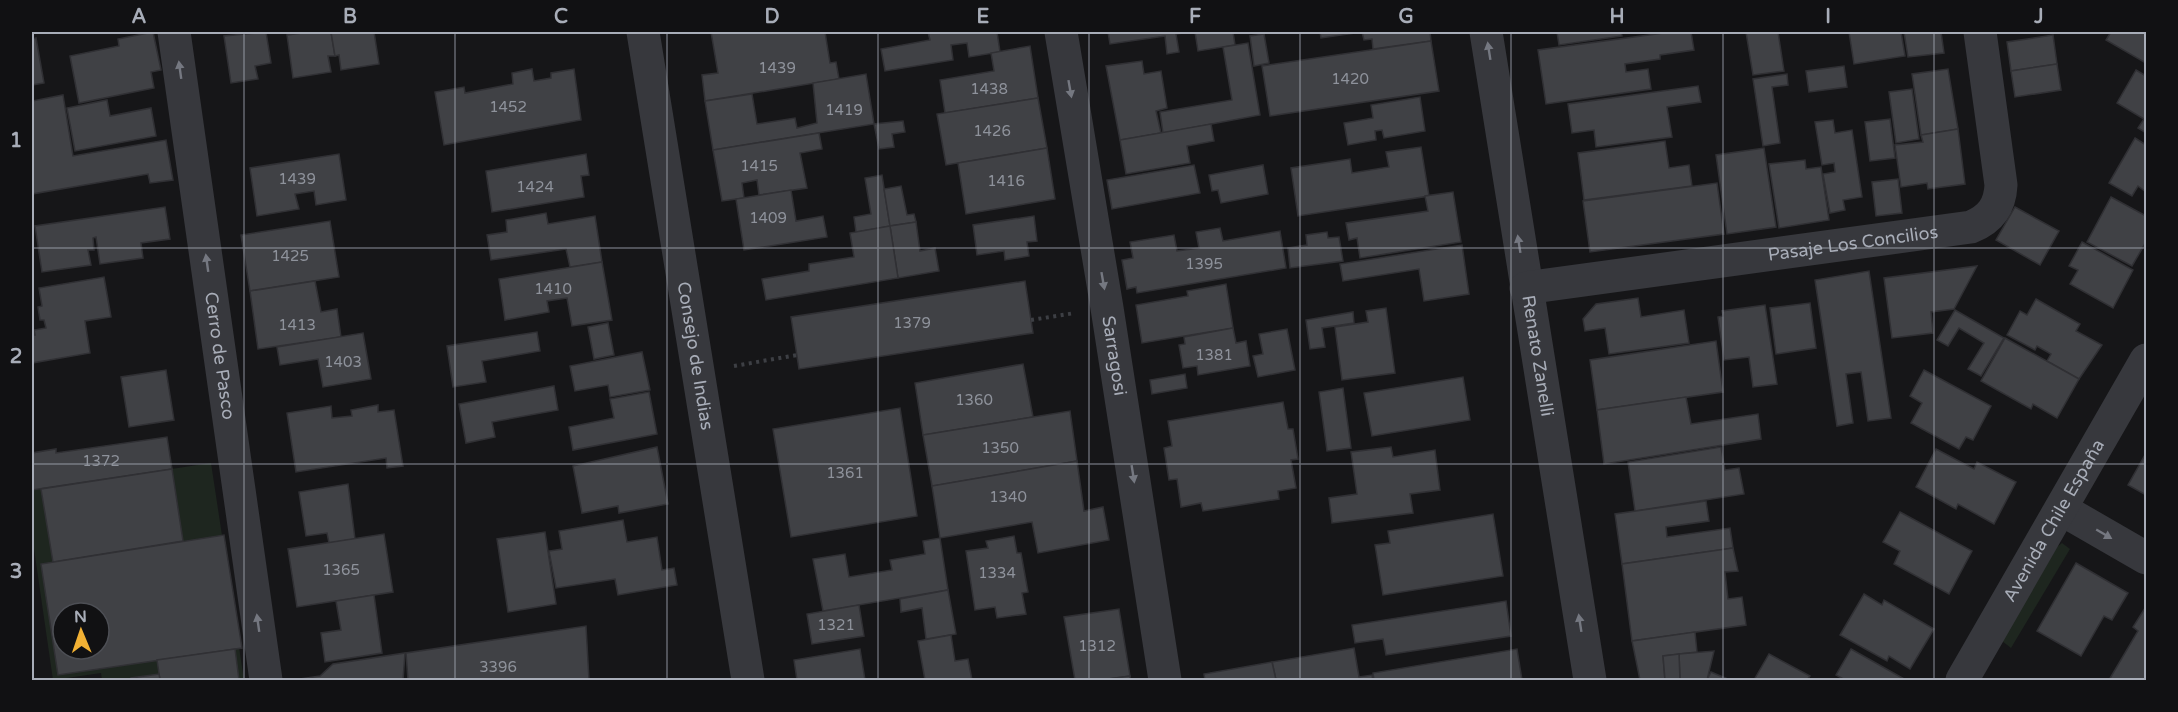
<svg xmlns="http://www.w3.org/2000/svg" width="2178" height="712" viewBox="0 0 2178 712" font-family="'Varela Round',sans-serif">
<style>
.green{fill:#1e261f;fill-rule:evenodd}
.building{fill:#404145;stroke:#303034;stroke-width:1.5;fill-rule:evenodd}
.lines{fill:none;stroke-linecap:round;stroke-linejoin:round}
.path{stroke:#3d3f44;stroke-width:4;stroke-dasharray:3 4.5;stroke-linecap:butt}
.minor{stroke:#37383d;stroke-width:33}
.oneway{fill:#757881}
.grid{fill:none;stroke:#a8adb8;stroke-width:1.5;stroke-opacity:0.55}
.labels{text-anchor:middle;stroke-width:4.5;stroke-linejoin:round;paint-order:stroke}
.number-label{font-size:15px;fill:#8e929b}
.street-label{font-size:18px;fill:#a8adb8;stroke:#111113}
.neatline{fill:none;stroke:#a8adb8;stroke-width:2}
.grid-label{font-size:20px;text-anchor:middle;font-weight:bold;fill:#a8adb8}
</style>
<rect width="100%" height="100%" fill="#161618"/>
<g class="green">
<path d="M211 463 244 680H102L101 673 53 680 32 535V490ZM63 613H99V649H63Z"/>
<polygon points="2062,543 2070,549 2011,648 2002,641 2057,547"/>
</g>
<g class="building">
<polygon points="153,32 161,70 151,72 154,88 79,103 70,56 119,46 118,39"/>
<polygon points="266,32 271,63 255,66 258,79 231,83 224,36"/>
<polygon points="310,32 331,32 335,56 328,56 331,72 293,78 287,35"/>
<polygon points="331,32 374,32 379,64 341,70 339,55 335,56"/>
<polygon points="711,32 825,32 830,63 836,62 839,79 705,101 702,75 718,73"/>
<polygon points="928,32 997,32 1000,52 969,57 967,43 951,45 953,60 885,71 881,49 930,40"/>
<polygon points="1108,32 1190,32 1176,34 1179,52 1167,54 1165,36 1110,44"/>
<polygon points="1195,32 1233,32 1235,45 1198,51"/>
<polygon points="1320,32 1430,32 1431,41 1373,49 1372,39 1364,40 1362,32 1321,38"/>
<polygon points="1557,32 1621,32 1622,36 1559,45"/>
<polygon points="1671,32 1691,32 1694,50 1660,55 1660,59 1625,64 1626,72 1648,69 1651,89 1546,104 1538,50"/>
<polygon points="1746,32 1778,32 1784,71 1753,75"/>
<polygon points="1849,32 1901,32 1905,56 1854,64"/>
<polygon points="1904,32 1941,32 1944,53 1908,57"/>
<polygon points="2111,32 2146,32 2146,58 2144,62 2106,40"/>
<polygon points="1264,34 1269,63 1254,66 1250,36"/>
<polygon points="2053,35 2057,64 2011,71 2007,42"/>
<polygon points="36,38 44,83 32,85 32,39"/>
<polygon points="1431,41 1439,91 1270,116 1262,66"/>
<polygon points="1248,43 1260,115 1163,133 1160,112 1232,100 1223,47"/>
<polygon points="1030,46 1038,98 945,113 940,80 994,71 991,53"/>
<polygon points="1142,61 1144,74 1161,71 1167,108 1156,111 1161,133 1120,140 1106,66"/>
<polygon points="2057,64 2061,90 2015,97 2011,71"/>
<polygon points="1844,66 1847,87 1809,92 1806,71"/>
<polygon points="532,69 534,81 551,78 551,73 574,69 581,120 444,145 435,92 464,87 465,93 513,84 512,73"/>
<polygon points="1948,69 1958,129 1921,135 1912,74"/>
<polygon points="2136,70 2146,76 2146,133 2138,128 2144,119 2117,103"/>
<polygon points="866,74 874,124 713,150 705,101 752,94 757,124 795,118 797,128 817,123 813,83"/>
<polygon points="1787,74 1788,85 1772,87 1780,143 1763,146 1753,79"/>
<polygon points="1698,86 1701,102 1667,107 1672,137 1596,147 1594,130 1572,133 1568,104"/>
<polygon points="1912,89 1919,139 1896,143 1889,92"/>
<polygon points="63,95 73,156 166,140 173,180 150,183 148,174 32,194 32,101"/>
<polygon points="1420,97 1425,131 1384,138 1382,130 1375,131 1376,140 1348,145 1344,123 1373,118 1371,105"/>
<polygon points="1038,98 1047,148 946,165 937,114"/>
<polygon points="107,100 110,116 151,108 156,136 75,151 67,108"/>
<polygon points="1890,119 1895,158 1870,161 1865,122"/>
<polygon points="1833,120 1835,133 1852,130 1862,197 1843,200 1845,210 1830,213 1823,174 1835,172 1834,163 1822,165 1815,122"/>
<polygon points="903,121 905,132 892,134 894,147 879,149 874,124"/>
<polygon points="1211,124 1214,141 1187,146 1190,163 1126,174 1120,140"/>
<polygon points="1958,129 1965,184 1928,189 1927,183 1901,187 1895,145 1923,142 1921,135"/>
<polygon points="819,133 822,149 800,153 807,188 759,195 757,180 742,183 744,198 722,201 713,150"/>
<polygon points="2135,138 2146,145 2146,192 2138,186 2132,196 2109,183"/>
<polygon points="1665,141 1669,168 1689,165 1692,186 1584,200 1578,153"/>
<polygon points="1421,147 1429,196 1298,216 1291,168 1350,159 1352,173 1389,167 1386,152"/>
<polygon points="1047,148 1055,199 966,214 958,163"/>
<polygon points="1764,148 1776,227 1727,234 1716,155"/>
<polygon points="339,154 346,200 316,205 314,191 295,194 299,209 257,216 250,168"/>
<polygon points="586,154 589,175 581,176 584,197 492,212 486,171"/>
<polygon points="1805,160 1806,169 1821,167 1829,220 1779,228 1769,164"/>
<polygon points="1194,165 1200,193 1112,209 1107,180"/>
<polygon points="1263,165 1268,194 1221,203 1218,190 1212,191 1209,175"/>
<polygon points="882,175 890,226 856,232 854,217 871,214 865,178"/>
<polygon points="1898,179 1902,213 1876,216 1872,182"/>
<polygon points="1717,183 1724,234 1590,252 1583,201"/>
<polygon points="901,186 907,215 914,214 916,222 890,226 884,189"/>
<polygon points="791,190 796,221 823,216 827,237 744,250 736,199"/>
<polygon points="1453,192 1461,242 1360,258 1357,238 1349,240 1346,223 1428,211 1425,196"/>
<polygon points="2111,197 2146,216 2146,242 2132,266 2087,242"/>
<polygon points="165,207 170,239 141,243 143,258 100,264 96,237 93,238 94,250 88,250 91,265 42,272 35,226"/>
<polygon points="2015,207 2059,231 2040,265 1996,240"/>
<polygon points="546,213 548,224 595,216 602,262 570,267 566,249 491,260 487,235 507,232 506,220"/>
<polygon points="1034,216 1037,241 1027,242 1029,256 1005,260 1004,251 977,255 973,225"/>
<polygon points="330,221 339,277 250,291 241,235"/>
<polygon points="916,222 920,251 935,248 939,271 898,278 890,226"/>
<polygon points="890,226 898,278 766,300 762,279 809,271 809,264 854,257 850,233"/>
<polygon points="1220,228 1223,241 1280,231 1286,268 1137,293 1136,287 1127,289 1122,260 1133,258 1130,242 1174,235 1177,251 1199,248 1196,232"/>
<polygon points="1327,232 1328,238 1339,237 1343,261 1290,268 1288,248 1307,245 1306,235"/>
<polygon points="2082,242 2133,270 2113,308 2070,284 2078,270 2069,266"/>
<polygon points="1462,245 1469,294 1424,301 1419,269 1343,281 1340,264"/>
<polygon points="602,262 612,320 572,326 567,298 547,301 549,312 505,320 499,279"/>
<polygon points="1977,266 1954,309 1931,312 1933,333 1892,338 1884,278"/>
<polygon points="1869,271 1891,418 1868,421 1861,372 1846,374 1853,423 1837,426 1815,280"/>
<polygon points="104,277 111,317 85,321 90,353 32,363 32,335 35,335 34,330 46,328 44,320 40,320 38,307 42,306 39,288"/>
<polygon points="315,281 321,312 337,309 341,337 258,349 250,291"/>
<polygon points="1025,281 1033,333 799,369 791,317"/>
<polygon points="1226,284 1233,328 1142,343 1136,305 1188,296 1187,291"/>
<polygon points="1638,298 1641,317 1684,310 1689,343 1609,354 1605,328 1585,331 1583,319 1596,304"/>
<polygon points="2036,299 2080,324 2076,331 2102,345 2079,379 2047,361 2051,354 2037,346 2035,350 2007,335 2020,311 2027,315"/>
<polygon points="1810,303 1816,348 1776,354 1770,308"/>
<polygon points="1765,305 1777,384 1753,387 1749,357 1724,360 1718,317 1723,316 1722,311"/>
<polygon points="1386,308 1395,373 1342,380 1335,327 1368,322 1366,311"/>
<polygon points="1955,310 2004,338 1981,376 1968,369 1984,343 1959,328 1948,346 1937,340"/>
<polygon points="1353,312 1354,323 1322,328 1325,347 1310,349 1306,320"/>
<polygon points="608,323 614,355 594,359 588,327"/>
<polygon points="1233,328 1236,343 1246,341 1250,366 1198,375 1197,366 1183,368 1179,345 1185,344 1184,337"/>
<polygon points="1287,329 1295,370 1258,377 1253,356 1263,354 1259,334"/>
<polygon points="537,332 540,351 482,361 486,382 453,387 447,346"/>
<polygon points="363,333 371,379 323,387 318,359 280,365 277,347"/>
<polygon points="2005,338 2079,379 2057,418 2033,404 2031,409 1981,381"/>
<polygon points="1716,341 1723,392 1597,410 1590,360"/>
<polygon points="642,352 650,390 610,397 608,385 575,391 570,366"/>
<polygon points="1023,364 1033,417 923,435 915,383"/>
<polygon points="166,370 174,420 129,427 121,377"/>
<polygon points="1924,370 1991,406 1973,440 1966,437 1959,449 1911,423 1922,403 1910,396"/>
<polygon points="1185,374 1187,388 1152,394 1150,380"/>
<polygon points="1463,377 1470,420 1372,436 1364,393"/>
<polygon points="554,386 558,410 492,422 495,437 466,443 459,404"/>
<polygon points="1343,388 1351,448 1327,451 1319,392"/>
<polygon points="649,392 657,434 573,450 569,427 614,418 610,399"/>
<polygon points="1686,397 1691,424 1758,414 1761,439 1604,464 1597,410"/>
<polygon points="1283,402 1288,429 1293,429 1298,459 1291,460 1296,488 1278,491 1279,499 1203,511 1201,503 1181,507 1177,479 1169,480 1164,448 1172,446 1168,421"/>
<polygon points="378,405 378,412 394,410 403,466 387,468 386,458 296,472 287,413 331,406 332,418 352,416 351,410"/>
<polygon points="900,408 917,516 791,537 773,429"/>
<polygon points="1070,411 1077,461 932,486 923,435"/>
<polygon points="167,437 172,469 32,490 32,453 56,449 56,453"/>
<polygon points="657,447 668,504 619,513 618,506 582,513 573,466"/>
<polygon points="1391,447 1393,457 1435,450 1440,490 1410,494 1413,513 1332,523 1329,498 1357,494 1351,452"/>
<polygon points="1721,447 1725,470 1739,468 1744,494 1635,511 1628,462"/>
<polygon points="1936,449 1974,469 1977,462 2016,482 1994,524 1958,504 1956,509 1916,487"/>
<polygon points="2146,453 2146,495 2128,485"/>
<polygon points="1077,461 1084,511 1103,507 1109,540 1038,553 1032,522 940,538 932,486"/>
<polygon points="172,469 183,541 53,562 41,489"/>
<polygon points="348,484 355,539 329,543 327,533 306,536 299,492"/>
<polygon points="1706,501 1709,521 1666,527 1667,537 1730,528 1733,548 1622,564 1615,514"/>
<polygon points="1900,512 1972,551 1949,594 1894,564 1900,551 1883,542"/>
<polygon points="1493,514 1503,576 1383,595 1375,545 1390,543 1388,531"/>
<polygon points="623,520 627,542 657,537 662,570 674,568 677,585 618,595 615,579 556,588 549,551 562,549 559,531"/>
<polygon points="545,532 556,604 508,612 497,539"/>
<polygon points="384,534 393,592 297,607 288,549"/>
<path d="M224 535 242 648 58 675 41 564ZM63 613H99V649H63Z"/>
<polygon points="1014,536 1017,553 1021,553 1028,592 1022,593 1026,614 997,618 995,607 975,610 966,551 988,548 986,541"/>
<polygon points="940,538 948,590 823,611 813,559 845,554 849,577 892,570 890,560 925,554 923,541"/>
<polygon points="1733,548 1738,571 1725,572 1728,599 1742,597 1746,625 1632,641 1622,564"/>
<polygon points="2076,563 2128,593 2112,620 2104,616 2081,656 2037,631"/>
<polygon points="948,590 956,634 926,639 922,608 901,612 900,599"/>
<polygon points="1864,594 1882,605 1884,600 1934,629 1910,669 1889,656 1887,661 1840,635"/>
<polygon points="374,595 382,653 325,662 321,633 341,630 336,601"/>
<polygon points="1506,601 1511,636 1386,655 1383,639 1355,643 1352,625"/>
<polygon points="859,605 864,636 812,644 807,614"/>
<polygon points="2145,608 2146,680 2109,680 2138,631 2133,627"/>
<polygon points="1119,609 1130,676 1101,680 1075,680 1064,617"/>
<polygon points="586,626 589,680 408,680 406,653"/>
<polygon points="1695,632 1697,652 1663,656 1665,680 1640,680 1632,641"/>
<polygon points="951,635 955,661 968,659 972,680 925,680 918,641"/>
<polygon points="1354,648 1359,677 1372,675 1373,680 1276,680 1272,662"/>
<polygon points="235,649 239,680 160,680 157,660"/>
<polygon points="860,649 865,680 797,680 794,660"/>
<polygon points="1517,649 1522,680 1374,680 1373,673"/>
<polygon points="1851,649 1906,680 1845,680 1836,675"/>
<polygon points="1714,651 1707,680 1680,680 1679,654"/>
<polygon points="405,653 403,680 293,680 320,676 333,664"/>
<polygon points="1679,654 1680,680 1665,680 1663,656"/>
<polygon points="1769,654 1810,676 1807,680 1754,680"/>
<polygon points="1272,662 1276,680 1205,680 1204,674"/>
<polygon points="1711,672 1730,680 1707,680"/>
<polygon points="159,674 160,680 131,680 131,678"/>
<polygon points="1130,676 1130,680 1101,680"/>
</g>
<g class="lines">
<g class="path">
<polyline points="1031,320 1075,313"/>
<polyline points="734,366 797,355"/>
</g>
<g class="minor">
<path id="s1" d="M174 32 266 680"/>
<path id="s2" d="M643 32 748 680"/>
<path id="s3" d="M1061 32 1107 308 1165 680"/>
<path id="s4" d="M1486 32 1590 680"/>
<path id="s5" d="M1526 288 1971 227C1991 219 2000 206 2001 185L1980 32"/>
<polyline points="2061,509 2146,558"/>
<path id="s6" d="M1962 680 2146 360"/>
</g>
</g>
<defs><path id="oneway-solid" d="M-6-.8H1V-3.2L6.5 0L1 3.2V.8H-6Z" transform="scale(1.5)"/></defs>
<g class="oneway">
<use href="#oneway-solid" transform="translate(1489 51) rotate(-99)"/>
<use href="#oneway-solid" transform="translate(180 70) rotate(-98)"/>
<use href="#oneway-solid" transform="translate(1070 89) rotate(80)"/>
<use href="#oneway-solid" transform="translate(1519 244) rotate(-99)"/>
<use href="#oneway-solid" transform="translate(207 263) rotate(-98)"/>
<use href="#oneway-solid" transform="translate(1103 281) rotate(80)"/>
<use href="#oneway-solid" transform="translate(1133 474) rotate(81)"/>
<use href="#oneway-solid" transform="translate(2104 534) rotate(30)"/>
<use href="#oneway-solid" transform="translate(258 623) rotate(-98)"/>
<use href="#oneway-solid" transform="translate(1580 623) rotate(-99)"/>
</g>
<path class="grid" d="M244 32V680M455 32V680M667 32V680M878 32V680M1089 32V680M1300 32V680M1511 32V680M1723 32V680M1934 32V680M32 248H2146M32 464H2146"/>
<g class="labels">
<g class="number-label">
<text x="777" y="73">1439</text>
<text x="1350" y="84">1420</text>
<text x="989" y="94">1438</text>
<text x="508" y="112">1452</text>
<text x="844" y="115">1419</text>
<text x="992" y="136">1426</text>
<text x="759" y="171">1415</text>
<text x="297" y="184">1439</text>
<text x="1006" y="186">1416</text>
<text x="535" y="192">1424</text>
<text x="768" y="223">1409</text>
<text x="290" y="261">1425</text>
<text x="1204" y="269">1395</text>
<text x="553" y="294">1410</text>
<text x="912" y="328">1379</text>
<text x="297" y="330">1413</text>
<text x="1214" y="360">1381</text>
<text x="343" y="367">1403</text>
<text x="974" y="405">1360</text>
<text x="1000" y="453">1350</text>
<text x="101" y="466">1372</text>
<text x="845" y="478">1361</text>
<text x="1008" y="502">1340</text>
<text x="341" y="575">1365</text>
<text x="997" y="578">1334</text>
<text x="836" y="630">1321</text>
<text x="1097" y="651">1312</text>
<text x="498" y="672">3396</text>
</g>
<g class="street-label">
<text dy="6" stroke="none"><textPath href="#s5" startOffset="330">Pasaje Los Concilios</textPath></text>
<text dy="6" stroke="none"><textPath href="#s1" startOffset="327">Cerro de Pasco</textPath></text>
<text dy="6" stroke="none"><textPath href="#s2" startOffset="328">Consejo de Indias</textPath></text>
<text dy="6" stroke="none"><textPath href="#s3" startOffset="328">Sarragosi</textPath></text>
<text dy="6" stroke="none"><textPath href="#s4" startOffset="328">Renato Zanelli</textPath></text>
<text dy="6" stroke="none"><textPath href="#s6" startOffset="184">Avenida Chile España</textPath></text>
</g>
</g>
<rect width="2178" height="712" fill="none" stroke="#111113" stroke-width="66"/>
<g transform="translate(81 631) rotate(358)"><circle r="28" fill="#111113" stroke="#4d4f55" stroke-width="1.5"/>
<path d="M0-4.5L10 22L0 15L-10 22Z" fill="#f2b134"/>
<text y="-9" font-size="16" font-weight="bold" text-anchor="middle" fill="#a8adb8">N</text>
</g>
<rect x="33" y="33" width="2112" height="646" class="neatline"/>
<g class="grid-label">
<text x="139" y="23">A</text>
<text x="350" y="23">B</text>
<text x="561" y="23">C</text>
<text x="772" y="23">D</text>
<text x="983" y="23">E</text>
<text x="1195" y="23">F</text>
<text x="1406" y="23">G</text>
<text x="1617" y="23">H</text>
<text x="1828" y="23">I</text>
<text x="2039" y="23">J</text>
<text x="16" y="147">1</text>
<text x="16" y="363">2</text>
<text x="16" y="578">3</text>
</g>
</svg>
